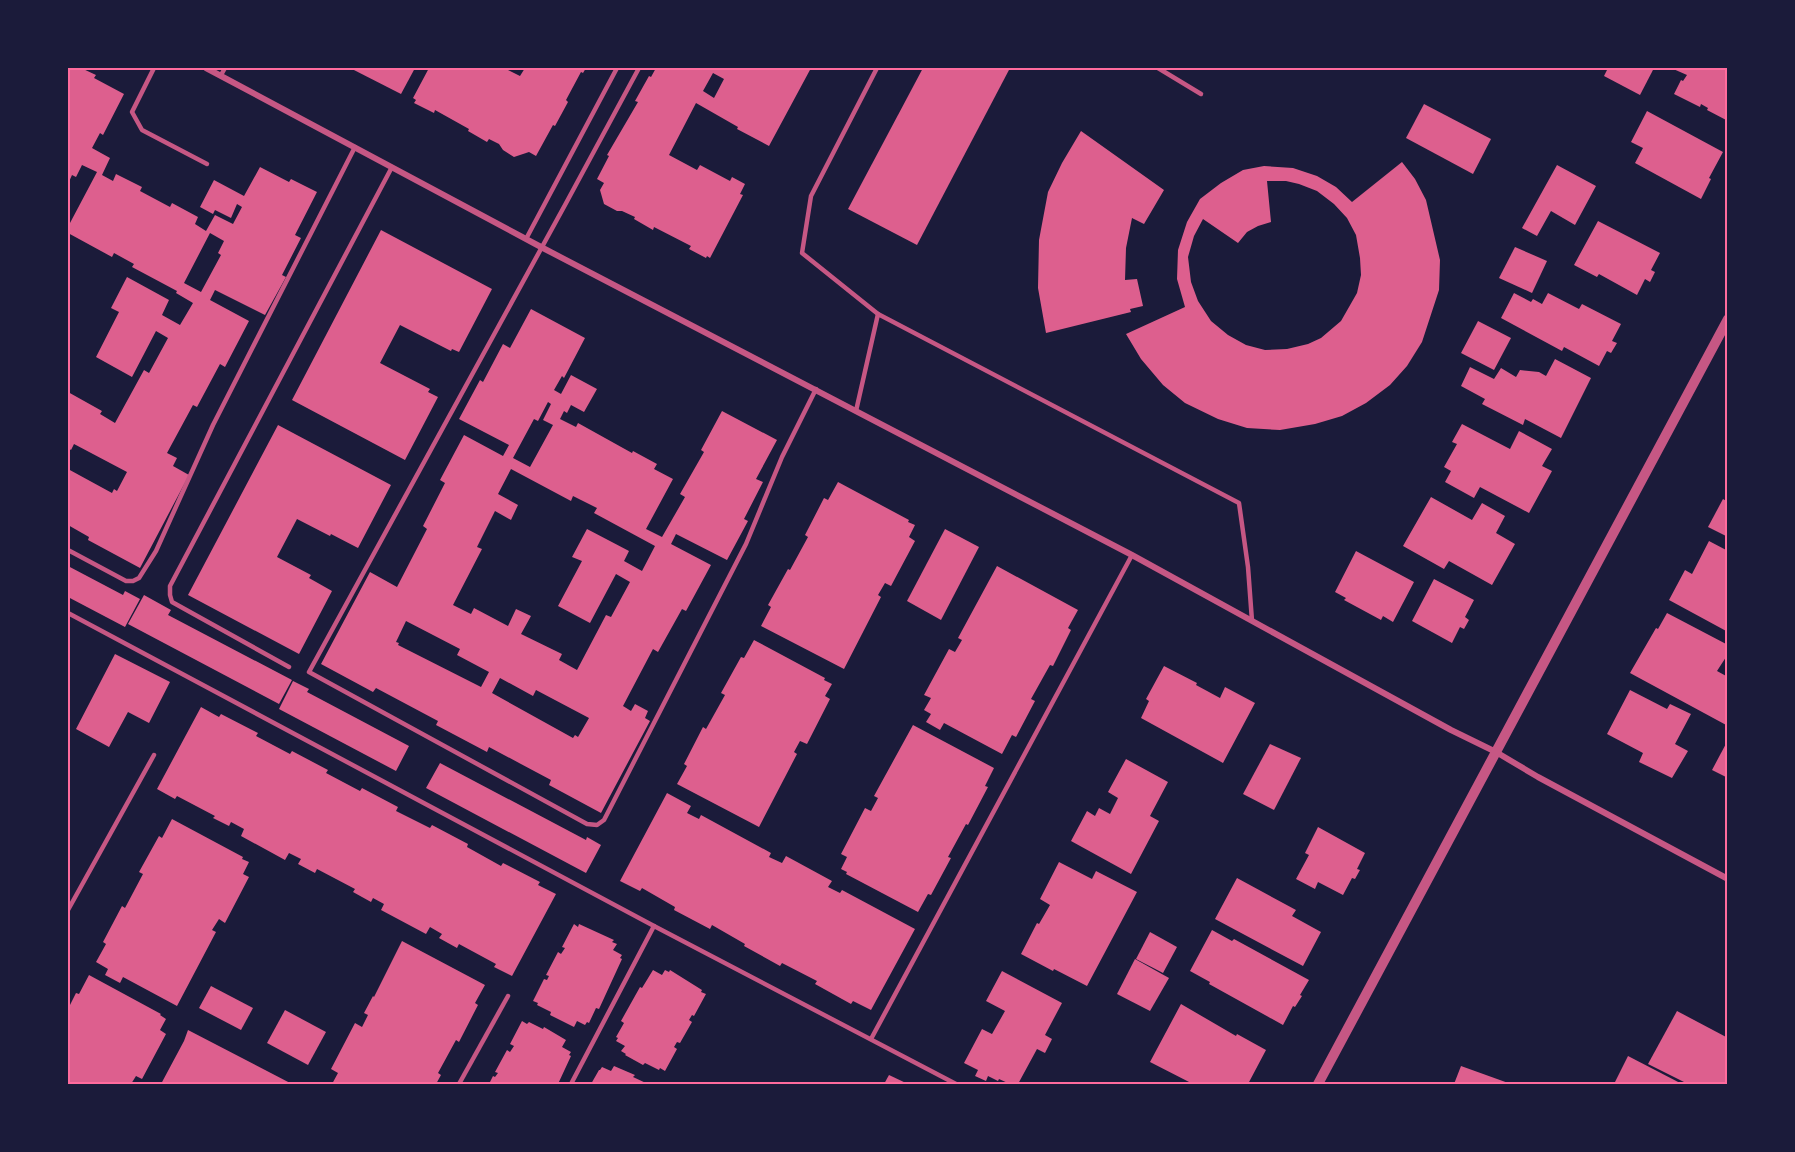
<svg xmlns="http://www.w3.org/2000/svg" width="1795" height="1152" viewBox="0 0 1795 1152" font-family="'Fira Sans',sans-serif">
<style>
.building{fill:#dd5f8e;fill-rule:evenodd}
.lines{fill:none;stroke-linecap:round;stroke-linejoin:round}
.service{stroke:#c65784;stroke-width:4.5}
.minor{stroke:#c65784;stroke-width:6}
.tertiary{stroke:#c65784;stroke-width:10}
.neatline{fill:none;stroke:#ff6b9d;stroke-width:2}
</style>
<rect width="100%" height="100%" fill="#1b1b3a"/>
<g class="building">
<path d="M68 68H81L96 75 94 78 124 94 103 135 100 133 92 148 110 158 102 175 113 181 116 174 142 187 140 191 170 207 172 203 198 217 195 224 206 231 215 215 233 224 242 207 237 204 231 218 215 210 213 214 200 207 214 180 244 196 260 167 289 182 291 179 317 192 295 235 301 238 282 275 286 277 265 315 215 290 210 300 249 321 225 367 220 364 197 407 193 405 167 453 177 458 173 466 189 475 140 568 88 540 89 537 68 525V469L112 493 114 489 117 491 127 472 74 444 71 450 68 448V392L102 411 100 414 115 423 144 370 149 373 168 338 156 331 132 377 96 357 119 312 111 308 127 277 169 300 162 315 180 325 193 303 176 293 177 291 132 267 134 264 114 253 112 257 68 233V221L70 223 97 172 82 165 76 177 72 175 68 184ZM210 233 224 241 218 253 221 255 201 292 184 283Z"/>
<polygon points="350,68 415,68 401,94"/>
<polygon points="429,68 504,68 520,76 525,68 586,68 583,73 581,72 566,100 568,102 555,126 553,125 536,156 529,152 514,157 503,150 499,144 489,139 487,142 468,131 469,129 435,110 434,113 414,103 416,100 413,98"/>
<path d="M656 68H811L769 146 737 129 738 127 696 103 669 155 697 170 700 165 730 181 732 177 745 184 740 194 743 195 710 258 707 256 706 258 689 249 691 246 654 227 653 230 634 219 635 217 622 211H617L604 204 600 190 604 183 597 179 609 156 607 155 638 102 635 101 649 76 651 77ZM713 73 724 79 714 98 703 91Z"/>
<polygon points="923,68 1010,68 917,245 848,209"/>
<polygon points="1608,68 1654,68 1640,95 1604,76"/>
<polygon points="1671,68 1728,68 1728,121 1707,110 1708,108 1701,104 1700,107 1674,94 1681,80 1683,81 1687,75"/>
<polygon points="1424,104 1491,139 1473,174 1406,138"/>
<polygon points="1647,111 1723,152 1709,178 1711,179 1701,199 1635,163 1643,148 1631,142"/>
<polygon points="1081,131 1164,190 1144,224 1132,218 1126,248 1125,280 1137,279 1143,306 1130,309 1131,312 1046,333 1038,288 1039,240 1048,192 1062,163"/>
<path d="M1402 162 1415 179 1426 200 1440 260 1439 290 1422 342 1407 366 1390 385 1366 403 1342 416 1315 424 1280 430 1247 428 1218 419 1185 403 1163 385 1141 359 1126 334 1185 307 1177 279 1178 250 1187 222 1200 199 1221 183 1243 170 1264 166 1293 168 1317 176 1336 187 1352 202ZM1267 181H1286L1299 184 1317 191 1334 204 1347 218 1356 235 1360 258 1361 275 1357 293 1341 321 1321 338 1308 344 1287 349 1265 350 1246 345 1228 335 1211 321 1198 301 1191 282 1188 257 1194 236 1203 219 1238 243 1247 232 1258 226 1271 222Z"/>
<polygon points="1557,165 1596,186 1575,225 1551,211 1537,236 1522,228"/>
<polygon points="1598,221 1660,253 1651,270 1655,272 1650,282 1645,279 1637,295 1599,274 1597,277 1574,265"/>
<polygon points="381,230 492,289 459,352 452,349 451,351 400,325 380,363 430,389 428,392 438,397 405,460 292,400"/>
<polygon points="1515,247 1547,261 1532,293 1499,278"/>
<polygon points="1514,293 1531,302 1533,299 1542,304 1548,293 1579,309 1582,304 1621,324 1612,341 1617,343 1611,353 1607,351 1599,366 1564,347 1562,351 1501,318"/>
<path d="M531 309 585 338 564 378 562 376 554 390 561 394 571 375 597 389 584 412 571 405 567 413 564 411 560 419 576 427 578 423 632 453 633 451 657 464 654 469 673 479 646 529 662 537 685 497 680 494 704 452 701 450 722 411 777 440 756 479 763 482 744 519 748 521 727 560 676 534 671 544 711 565 686 611 682 609 658 652 653 649 623 706 631 711 635 704 648 711 645 718 650 721 601 813 549 785 551 780 489 747 487 752 436 725 438 721 376 688 373 692 321 664 370 572 397 587 427 529 423 526 445 483 440 480 464 435 503 456 509 445 459 419 480 380 483 382 503 344 510 348ZM548 402 551 404 543 420 553 425 530 467 513 458 534 419 538 421ZM511 469 571 501 573 496 597 508 594 513 655 546 642 571 624 561 629 551 587 529 572 557 582 561 558 606 590 623 616 574 630 582 611 617 606 615 577 670 559 660 562 654 521 634 531 616 516 609 508 626 474 608 471 614 453 605 482 549 477 547 495 511 511 520 518 505 498 494ZM406 621 460 649 457 655 489 672 481 687 398 645 399 643 396 642ZM500 678 533 696 536 690 589 718 578 737 575 735 573 738 492 693Z"/>
<polygon points="1478,321 1511,338 1494,370 1461,353"/>
<polygon points="1555,359 1591,378 1561,438 1525,419 1523,425 1482,404 1485,399 1461,386 1470,367 1494,379 1501,368 1516,377 1520,370 1539,372 1546,376"/>
<polygon points="1462,424 1510,449 1519,431 1552,449 1542,466 1552,471 1529,513 1480,487 1474,498 1445,482 1451,471 1444,467 1457,444 1452,442"/>
<polygon points="278,425 391,485 358,548 331,534 330,536 297,519 277,557 311,575 309,578 332,591 299,654 188,595"/>
<polygon points="838,482 909,520 908,522 915,525 909,537 915,541 891,586 885,583 878,595 881,597 844,669 761,626 771,607 768,605 788,569 790,570 808,537 805,535 824,498 828,500"/>
<polygon points="1431,497 1472,520 1482,503 1505,516 1496,533 1515,544 1492,585 1449,561 1444,569 1403,546"/>
<polygon points="1723,499 1728,502 1728,537 1708,527"/>
<polygon points="945,529 979,547 941,620 907,601"/>
<polygon points="1709,541 1728,551 1728,632 1669,600 1685,570 1692,574"/>
<polygon points="1356,551 1414,582 1393,622 1383,616 1381,620 1344,600 1346,598 1335,592"/>
<polygon points="68,566 123,595 125,591 140,599 125,627 68,597"/>
<polygon points="997,566 1078,610 1068,628 1071,630 1053,666 1050,665 1031,699 1035,701 1016,737 1012,735 1002,754 944,723 940,730 926,722 931,714 924,710 931,698 924,695 949,649 955,652 962,640 958,638"/>
<polygon points="1434,579 1474,600 1465,617 1469,620 1464,629 1460,627 1452,643 1412,621"/>
<polygon points="144,595 171,610 168,615 292,680 279,704 128,624"/>
<polygon points="1667,613 1728,645 1728,654 1717,671 1728,677 1728,726 1630,673 1656,628 1658,629"/>
<polygon points="754,640 825,678 824,680 832,684 825,696 830,699 807,744 800,741 794,752 797,754 759,827 677,784 687,766 684,764 703,727 706,729 725,695 721,693 741,657 744,658"/>
<polygon points="115,654 170,682 149,723 128,712 109,747 76,729"/>
<polygon points="1164,666 1197,683 1196,685 1220,698 1225,687 1255,703 1223,763 1141,718 1149,701 1146,699"/>
<polygon points="293,681 309,689 307,692 409,746 396,771 279,709"/>
<polygon points="1630,690 1667,709 1670,704 1691,714 1675,744 1688,751 1672,778 1639,762 1643,753 1607,734"/>
<polygon points="201,707 219,717 221,714 258,733 256,736 290,754 292,751 328,770 326,773 360,791 362,788 398,807 396,811 430,828 432,825 468,844 467,847 501,866 503,863 540,882 538,885 556,894 512,976 494,967 496,964 459,944 457,948 439,938 442,934 430,927 426,934 381,910 384,904 373,898 371,902 353,892 355,889 317,869 315,873 298,864 301,859 289,853 285,860 241,836 244,829 231,822 229,826 213,818 215,816 177,796 175,799 157,789"/>
<polygon points="913,725 994,768 985,786 988,787 968,825 966,824 948,857 951,858 931,895 928,894 918,912 846,874 847,872 841,869 847,857 841,854 865,808 871,811 878,798 874,796"/>
<polygon points="1728,740 1728,778 1712,770"/>
<polygon points="1270,744 1301,758 1274,810 1243,794"/>
<polygon points="1126,759 1168,782 1150,816 1159,821 1131,874 1071,841 1087,811 1095,816 1099,808 1110,814 1118,798 1108,792"/>
<polygon points="440,763 586,840 587,837 601,845 586,873 426,788"/>
<polygon points="667,793 691,806 687,813 699,819 701,815 771,853 769,857 782,863 786,856 832,881 828,887 840,893 842,890 915,929 871,1010 853,1001 851,1004 815,984 817,981 782,963 780,966 744,946 745,944 712,925 710,929 674,910 675,907 642,888 640,891 620,881"/>
<polygon points="172,819 243,857 242,859 249,862 243,874 249,877 225,923 219,919 212,930 216,932 177,1006 123,977 120,983 105,975 108,969 96,962 106,944 103,942 122,906 125,908 143,874 139,872 159,836 162,838"/>
<polygon points="1318,827 1365,853 1357,869 1360,870 1355,879 1352,878 1343,895 1318,882 1315,889 1296,879 1309,855 1305,853"/>
<polygon points="1059,862 1092,879 1096,871 1137,892 1087,986 1054,969 1053,971 1021,954 1037,923 1039,924 1050,905 1040,899"/>
<polygon points="1237,878 1296,910 1292,916 1321,932 1303,966 1215,919"/>
<polygon points="574,924 578,927 579,924 614,940 612,942 617,944 613,950 622,955 620,958 622,959 599,1009 596,1008 589,1023 587,1022 585,1025 577,1021 574,1027 550,1015 551,1012 537,1005 538,1003 533,1001 544,979 547,980 549,976 546,975 558,952 561,954 565,948 562,947"/>
<polygon points="1212,930 1232,941 1234,939 1309,980 1300,995 1302,996 1295,1007 1293,1006 1283,1025 1209,984 1210,982 1190,971"/>
<polygon points="1150,932 1177,947 1163,973 1136,959"/>
<polygon points="402,941 485,985 475,1003 478,1005 459,1042 456,1040 438,1073 441,1075 436,1084 332,1084 338,1073 331,1069 355,1023 362,1027 368,1015 364,1013 373,996 374,997"/>
<polygon points="1135,959 1169,978 1150,1011 1117,994"/>
<polygon points="653,970 662,975 665,970 669,972 670,970 702,990 701,992 706,994 694,1016 692,1015 689,1020 692,1022 680,1043 677,1042 674,1047 677,1049 665,1071 660,1068 659,1070 645,1063 643,1065 625,1055 626,1054 621,1051 625,1046 616,1041 618,1038 616,1037 624,1023 621,1021 640,987 642,988"/>
<polygon points="1002,971 1062,1003 1045,1035 1052,1039 1045,1053 1037,1049 1018,1084 1010,1084 999,1079 998,1081 988,1076 986,1081 975,1076 978,1070 964,1063 982,1029 992,1034 1005,1011 986,1001"/>
<polygon points="89,975 161,1014 160,1015 166,1019 160,1030 166,1034 142,1079 136,1076 131,1084 68,1084 68,1009 76,993 79,994"/>
<polygon points="211,986 253,1008 241,1030 199,1008"/>
<polygon points="1181,1004 1236,1036 1237,1034 1266,1050 1248,1084 1193,1084 1150,1062"/>
<polygon points="285,1010 326,1032 308,1065 267,1043"/>
<polygon points="1677,1011 1728,1038 1728,1084 1688,1084 1648,1064"/>
<polygon points="522,1021 527,1024 529,1022 543,1029 544,1027 566,1040 562,1047 571,1052 569,1055 571,1056 558,1084 489,1084 493,1076 495,1077 498,1073 495,1072 507,1050 510,1052 514,1046 510,1044"/>
<polygon points="188,1030 292,1084 161,1084 184,1041"/>
<polygon points="1628,1056 1682,1084 1614,1084"/>
<polygon points="614,1066 635,1075 633,1077 648,1084 591,1084 599,1070 600,1070 602,1067 611,1071"/>
<polygon points="1461,1066 1511,1084 1454,1084"/>
<polygon points="889,1075 908,1084 884,1084"/>
</g>
<g class="lines">
<g class="service">
<polyline points="154,68 132,112 142,130 207,164"/>
<polyline points="639,68 565,205 309,672 587,824 597,825 604,820 746,544 782,457 816,389"/>
<polyline points="877,68 811,196 802,253 878,314"/>
<polyline points="1158,68 1201,94"/>
<polyline points="221,75 225,68"/>
<polyline points="526,239 617,68"/>
<polyline points="856,411 878,314 1239,503 1248,567 1252,621"/>
<polyline points="68,550 126,581 133,581 139,578 156,551 213,425 355,147"/>
<polyline points="68,613 654,926 956,1084"/>
<polyline points="289,667 172,602 170,595 170,586 392,167"/>
<polyline points="68,910 154,755"/>
<polyline points="871,1039 1132,555"/>
<polyline points="459,1084 508,996"/>
<polyline points="571,1084 654,926"/>
</g>
<polyline class="minor" points="206,68 541,247 1132,555 1451,730 1496,752 1538,777 1728,879"/>
<polyline class="tertiary" points="1318,1084 1728,319"/>
</g>
<rect width="1795" height="1152" fill="none" stroke="#1b1b3a" stroke-width="138"/>
<rect x="69" y="69" width="1657" height="1014" class="neatline"/>
</svg>
